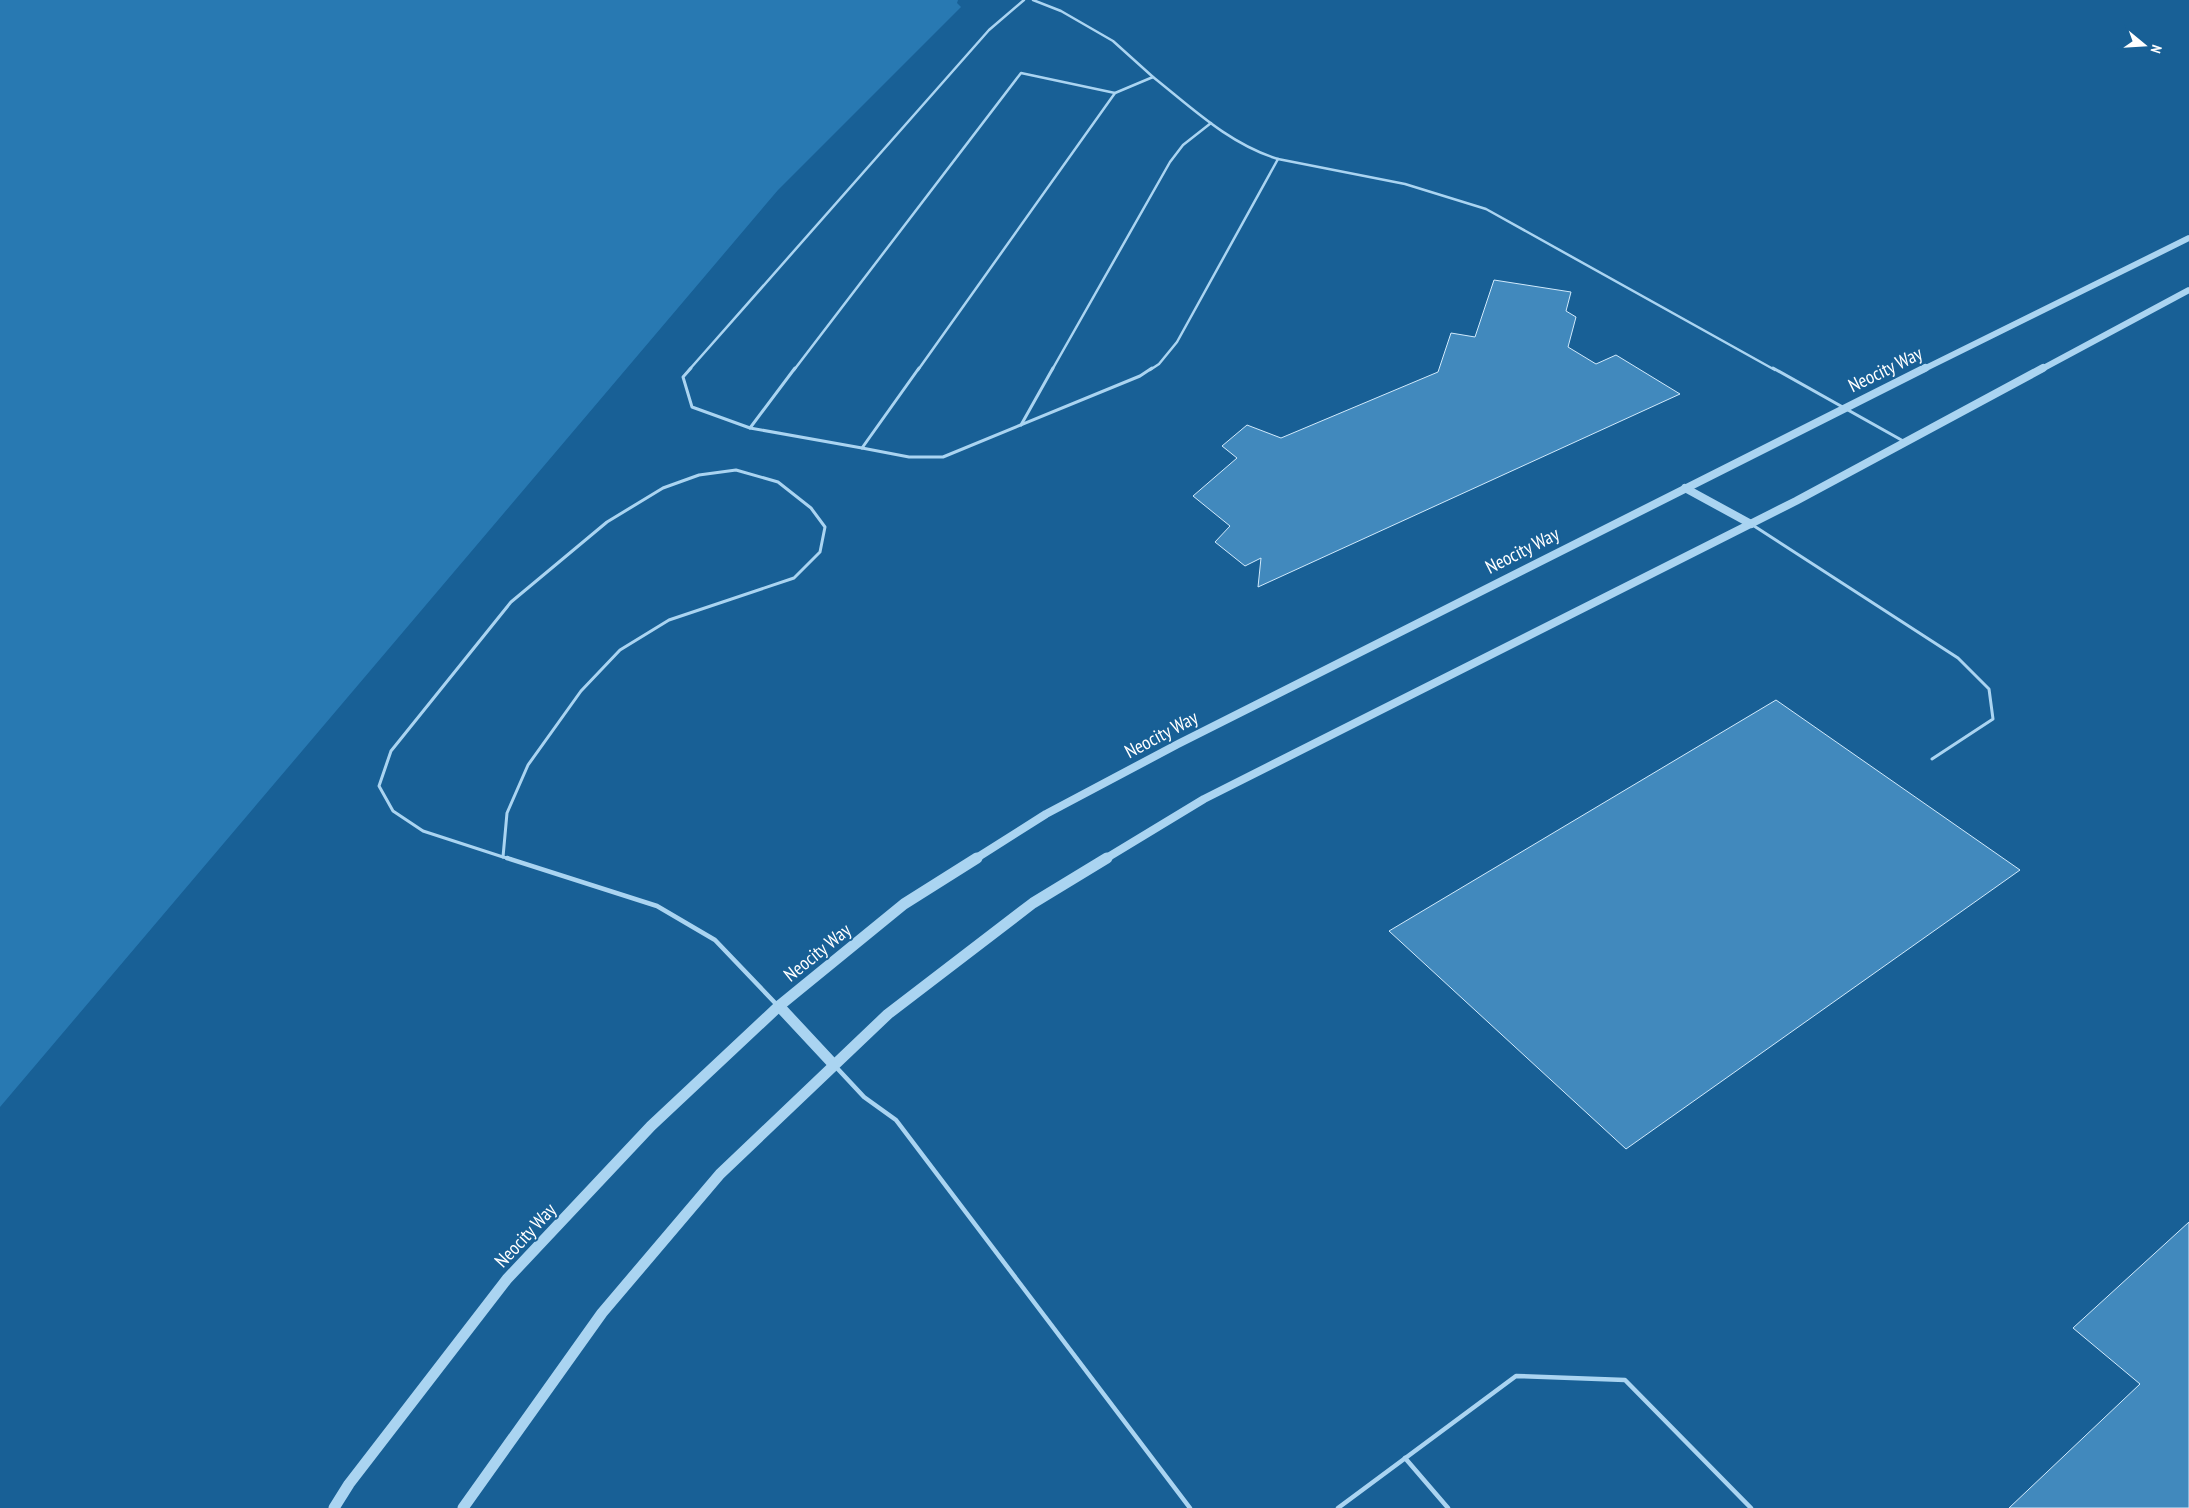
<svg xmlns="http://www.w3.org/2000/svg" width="2189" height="1508" viewBox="0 0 2189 1508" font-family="'PT Sans Narrow',sans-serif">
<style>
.green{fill:#2879b2}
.building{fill:#4189bd;stroke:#d1eafc}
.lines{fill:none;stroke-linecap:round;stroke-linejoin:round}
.service-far2{stroke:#aad4f1;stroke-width:2.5}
.service-far1{stroke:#aad4f1;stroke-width:3}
.service{stroke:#aad4f1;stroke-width:4.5}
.tertiary-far2{stroke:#aad4f1;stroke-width:6}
.tertiary-far1{stroke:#aad4f1;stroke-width:8}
.tertiary{stroke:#aad4f1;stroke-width:11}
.labels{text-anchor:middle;stroke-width:4;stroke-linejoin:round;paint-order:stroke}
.street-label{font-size:19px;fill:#fff;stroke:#186096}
</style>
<rect width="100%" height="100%" fill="#186096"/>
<polygon class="green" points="0,0 958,0 957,3 961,7 778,190 0,1107"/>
<g class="building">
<polygon points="1494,280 1571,292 1566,311 1576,317 1568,347 1596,364 1616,355 1680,394 1258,587 1261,558 1245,566 1215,542 1230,526 1193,496 1237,458 1222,446 1247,425 1281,438 1438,372 1451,333 1475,337"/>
<polygon points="1776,700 2020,870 1626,1149 1389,931"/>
<polygon points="2189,1222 2189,1508 2009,1508 2140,1384 2073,1328"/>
</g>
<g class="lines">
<g class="service-far2">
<polyline points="1033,0 1061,11 1113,41 1153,77"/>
<polyline points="1278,159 1405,184 1486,209 1775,370"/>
<polyline points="689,370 989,30 1024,0"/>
<polyline points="794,370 1021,73 1115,93"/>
<path d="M918 370 1115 93 1153 77C1192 108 1229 144 1278 159"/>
<polyline points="1052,370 1170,162 1183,145 1211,123"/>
<polyline points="1150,370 1159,364 1177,342 1278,159"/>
</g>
<g class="service-far1">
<polyline points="691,368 683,377 692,407 750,428"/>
<polyline points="795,368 750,428 862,448"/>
<polyline points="919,368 862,448 909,457 943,457 1140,376 1152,368"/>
<polyline points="1773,368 1905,442"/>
<polyline points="1021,425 1053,368"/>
<polygon points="736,470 778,482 811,508 825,527 820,552 794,578 669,620 620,650 581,691 528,765 507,813 503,857 423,831 393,811 379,786 391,751 511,602 607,522 663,488 699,475"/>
<polyline points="1751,524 1958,658 1989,689 1993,719 1932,759"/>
<polyline points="503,857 511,859"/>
</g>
<g class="service">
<polyline points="507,858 657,906 715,940 778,1006"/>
<polyline points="836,1067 864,1097 896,1120 1190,1508"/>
<polyline points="1405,1458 1448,1508"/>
<polyline points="1338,1508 1516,1376 1625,1380 1751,1508"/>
</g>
<g class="tertiary-far2">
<polyline points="1922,370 2189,238"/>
<polyline points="2040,370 2189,290"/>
</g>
<g class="tertiary-far1">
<polyline points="1685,488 1751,524"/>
<polyline points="975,859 1046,814 1178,744 1925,368"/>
<polyline points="1105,859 1204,799 1796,501 2043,368"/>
</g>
<g class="tertiary">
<polyline points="779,1006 834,1065"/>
<polyline points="334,1508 349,1484 507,1279 651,1126 779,1006 904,904 977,858"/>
<polyline points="463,1508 602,1313 720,1174 888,1014 1033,903 1107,858"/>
</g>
</g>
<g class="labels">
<g class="street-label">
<text transform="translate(1885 369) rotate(-26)" y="7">Neocity Way</text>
<text transform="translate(1522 550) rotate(-27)" y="7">Neocity Way</text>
<text transform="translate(1161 734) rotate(-28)" y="7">Neocity Way</text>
<text transform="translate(817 952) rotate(-39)" y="7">Neocity Way</text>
<text transform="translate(525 1235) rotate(-47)" y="7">Neocity Way</text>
</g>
</g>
<g transform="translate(2144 45) rotate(108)" stroke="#186096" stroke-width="4" paint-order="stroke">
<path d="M0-4L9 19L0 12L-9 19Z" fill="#ffffff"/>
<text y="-8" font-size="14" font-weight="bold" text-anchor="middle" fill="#ffffff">N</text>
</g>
</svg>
